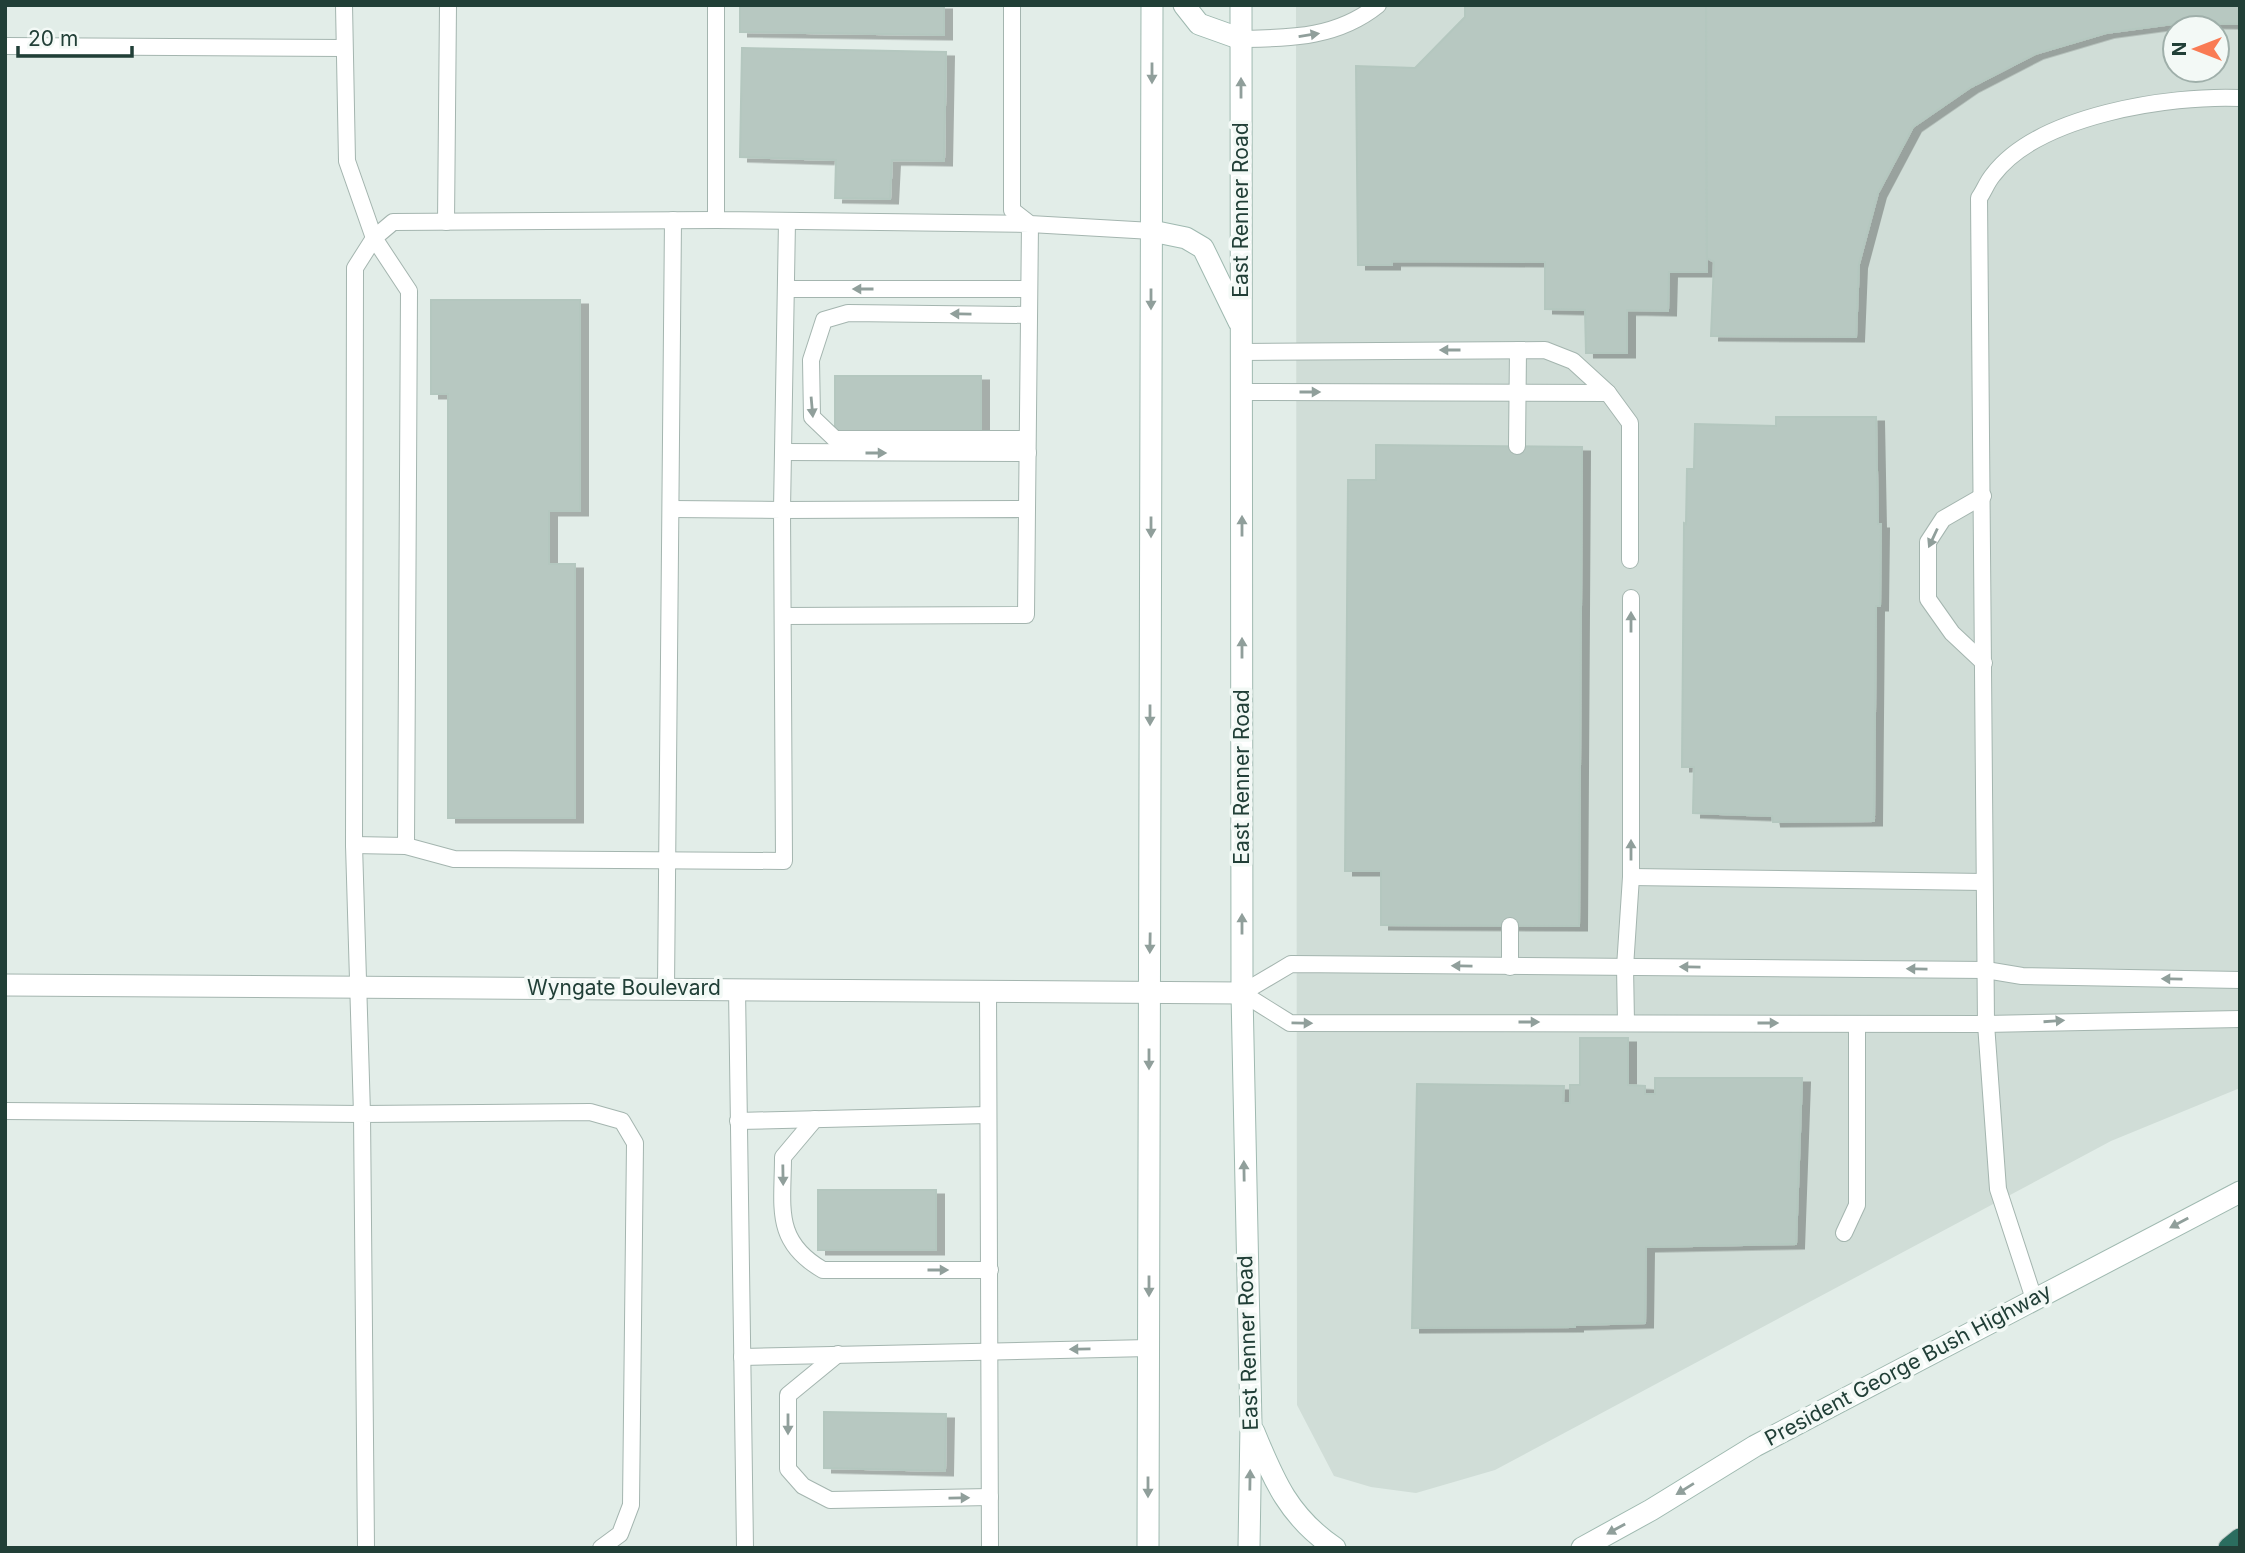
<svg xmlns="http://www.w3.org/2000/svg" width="2245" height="1553" viewBox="0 0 2245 1553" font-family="Inter,sans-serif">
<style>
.built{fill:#d0ddd7;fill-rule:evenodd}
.building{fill:#b7c8c1;stroke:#b4c7bf;stroke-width:2;filter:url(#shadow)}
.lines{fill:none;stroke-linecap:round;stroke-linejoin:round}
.lane-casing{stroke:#a4b5af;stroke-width:18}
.street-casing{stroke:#a4b5af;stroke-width:23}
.secondary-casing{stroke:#9fb9b0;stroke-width:23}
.highway-casing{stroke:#c1c9c7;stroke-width:23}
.lane{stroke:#fff;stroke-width:16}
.street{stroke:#fff;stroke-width:21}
.secondary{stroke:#fff;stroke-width:21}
.highway{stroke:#2b6d5f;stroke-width:21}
.oneway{fill:#909f9b}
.labels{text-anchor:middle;stroke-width:7;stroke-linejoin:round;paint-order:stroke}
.street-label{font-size:21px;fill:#213f37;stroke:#f3f9f6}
</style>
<defs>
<filter id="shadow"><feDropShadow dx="8" dy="4.5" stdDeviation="0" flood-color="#0004"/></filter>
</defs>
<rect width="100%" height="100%" fill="#e2ede8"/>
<path class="built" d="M1296 5H2240V1088L2111 1141 1495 1470 1416 1493 1371 1487 1334 1476 1297 1405ZM2175 28H2217V70H2175Z"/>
<g class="building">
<polygon points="740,5 944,5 944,35 740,32"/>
<polygon points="1465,5 1706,5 1707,272 1669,272 1668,311 1627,310 1627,353 1586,353 1585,310 1545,309 1545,262 1392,261 1392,265 1358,265 1356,66 1415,68 1465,17"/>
<polygon points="1706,5 2240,5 2240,24 2180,23 2106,33 2035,54 1971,87 1913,127 1878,193 1859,264 1856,337 1711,336 1714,262 1707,258"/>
<polygon points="742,48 946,52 944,161 892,160 890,199 835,198 836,160 740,157"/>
<polygon points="431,300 580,300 580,511 549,511 549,564 575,564 575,818 448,818 448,394 431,394"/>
<rect x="835" y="376" width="146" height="57"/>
<polygon points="1776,417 1876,417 1878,524 1881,524 1880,606 1876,606 1874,821 1773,822 1772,816 1693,813 1694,767 1682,767 1684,523 1686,524 1687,469 1694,469 1695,424 1776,426"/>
<polygon points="1376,445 1582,447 1579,926 1381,925 1381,871 1345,871 1348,480 1376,480"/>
<polygon points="1580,1038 1628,1038 1628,1085 1645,1086 1645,1094 1655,1094 1655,1078 1802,1078 1796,1244 1646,1247 1645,1323 1575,1325 1575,1327 1412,1328 1417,1084 1564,1086 1563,1103 1570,1103 1570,1085 1580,1085"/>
<rect x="818" y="1190" width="118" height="60"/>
<polygon points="824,1412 946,1414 945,1471 824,1468"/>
</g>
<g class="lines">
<defs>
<g id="lane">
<polyline points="344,5 347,161 374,238 409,291 406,846 354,845"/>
<polyline points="716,5 716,220 1030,224 1027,509"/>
<polyline points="1012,5 1012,210 1030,224 1152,231"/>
<path d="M1241 39C1291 38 1337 38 1378 5"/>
<polyline points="5,46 343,48"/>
<polyline points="446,222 448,5"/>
<polyline points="786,289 1029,289"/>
<polyline points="1241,352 1545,350 1573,361 1608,393 1630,423 1630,560"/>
<polyline points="1242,392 1608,393"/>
<polyline points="1027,439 835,439 812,417 811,360 824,320 848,313 1029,315"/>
<polyline points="1517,446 1518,350"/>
<polyline points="784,452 1028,453"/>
<polyline points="1983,496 1943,519 1928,542 1928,599 1952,633 1984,663"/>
<polyline points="783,616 1026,615 1027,509 782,510 787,221"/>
<polyline points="406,846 454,859 784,861 782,510 671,509"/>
<polyline points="1631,877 1984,882"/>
<polyline points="1510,967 1510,926"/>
<polyline points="2240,980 2022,976 1986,970 1291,964 1242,993 1290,1023 1986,1024 2240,1019"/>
<polyline points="666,988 673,220"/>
<polyline points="737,988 745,1548"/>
<polyline points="988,989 990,1548"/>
<polyline points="1626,1022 1625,967 1631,877 1631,598"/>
<polyline points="5,1111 362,1114 354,845 355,268 374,238 393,222 716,220"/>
<path d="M815 1119 783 1157C783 1207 773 1241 823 1270H990"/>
<polyline points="738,1121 988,1115"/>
<polyline points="1844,1233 1857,1205 1857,1024"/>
<path d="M2034 1299 1998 1189 1986 1024 1979 198C1984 191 1987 182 1993 175 2038 115 2170 95 2240 98"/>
<polyline points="838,1354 788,1395 788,1469 803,1486 830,1500 990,1497"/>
<polyline points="742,1357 1149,1348"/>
<polyline points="366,1548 362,1114 590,1112 622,1121 635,1143 631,1505 620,1534 601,1548"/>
</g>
<polyline id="street" points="5,985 1242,993"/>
<g id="secondary">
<polyline points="1184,5 1199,24 1241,39"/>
<polyline points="1241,5 1242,993 1251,1424 1249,1548"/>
<polyline points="1152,231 1186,238 1203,248 1239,322"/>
<path d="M1254 1432C1274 1481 1289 1517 1335 1548"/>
<polyline points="1148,1548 1152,5"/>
<polyline points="1582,1548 1651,1510 1755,1446 2240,1192"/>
</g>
<polyline id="highway" points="2229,1548 2240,1539"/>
</defs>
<use href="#lane" class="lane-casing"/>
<use href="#street" class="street-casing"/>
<use href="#secondary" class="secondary-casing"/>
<use href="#highway" class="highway-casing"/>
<use href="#lane" class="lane"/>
<use href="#street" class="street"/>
<use href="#secondary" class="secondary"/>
<use href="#highway" class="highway"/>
</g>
<defs><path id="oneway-solid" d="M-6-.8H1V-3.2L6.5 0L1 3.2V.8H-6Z" transform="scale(1.75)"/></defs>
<g class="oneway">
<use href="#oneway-solid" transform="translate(1309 35) rotate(-9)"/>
<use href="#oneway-solid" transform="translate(1152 73) rotate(90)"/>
<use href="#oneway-solid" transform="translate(1241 88) rotate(-90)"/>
<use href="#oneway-solid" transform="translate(863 289) rotate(-180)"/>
<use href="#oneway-solid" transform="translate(1151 299) rotate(90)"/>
<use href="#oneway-solid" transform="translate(961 314) rotate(-179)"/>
<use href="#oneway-solid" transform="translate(1450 350) rotate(180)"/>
<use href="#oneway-solid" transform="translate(1310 392)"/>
<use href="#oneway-solid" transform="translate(812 407) rotate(85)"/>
<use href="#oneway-solid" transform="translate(876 453)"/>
<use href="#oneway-solid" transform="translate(1242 526) rotate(-90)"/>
<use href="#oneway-solid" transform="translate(1151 527) rotate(90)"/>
<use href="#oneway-solid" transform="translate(1933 538) rotate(115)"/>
<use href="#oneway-solid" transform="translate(1631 622) rotate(-90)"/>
<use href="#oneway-solid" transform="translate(1242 648) rotate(-90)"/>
<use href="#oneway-solid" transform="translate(1150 715) rotate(90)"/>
<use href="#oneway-solid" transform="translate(1631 850) rotate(-90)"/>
<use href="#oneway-solid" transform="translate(1242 924) rotate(-90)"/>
<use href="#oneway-solid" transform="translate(1150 943) rotate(91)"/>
<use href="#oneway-solid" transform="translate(1462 966) rotate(-179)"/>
<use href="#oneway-solid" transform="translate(1690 967) rotate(-179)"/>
<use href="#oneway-solid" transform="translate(1917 969) rotate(-179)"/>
<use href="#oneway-solid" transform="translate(2172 979) rotate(-179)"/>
<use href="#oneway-solid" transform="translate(2054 1021) rotate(-4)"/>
<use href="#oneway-solid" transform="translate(1529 1022)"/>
<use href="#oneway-solid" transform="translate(1302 1023) rotate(1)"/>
<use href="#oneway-solid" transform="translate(1768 1023)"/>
<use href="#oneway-solid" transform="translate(1149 1059) rotate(90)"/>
<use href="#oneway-solid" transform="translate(1244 1171) rotate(-91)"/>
<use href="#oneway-solid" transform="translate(783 1175) rotate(89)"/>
<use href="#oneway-solid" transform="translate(2179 1223) rotate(152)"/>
<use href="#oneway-solid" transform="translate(938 1270)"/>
<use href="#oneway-solid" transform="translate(1149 1286) rotate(90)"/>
<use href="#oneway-solid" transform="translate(1080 1349) rotate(179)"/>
<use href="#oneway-solid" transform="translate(788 1424) rotate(90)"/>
<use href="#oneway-solid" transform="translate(1250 1480) rotate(-89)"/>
<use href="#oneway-solid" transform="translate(1148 1487) rotate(90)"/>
<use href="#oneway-solid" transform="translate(1685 1489) rotate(148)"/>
<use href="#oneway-solid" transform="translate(959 1498) rotate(-1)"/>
<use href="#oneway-solid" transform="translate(1616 1529) rotate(151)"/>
</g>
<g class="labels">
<g class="street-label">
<text transform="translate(1241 210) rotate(-90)" y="7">East Renner Road</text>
<text transform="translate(1242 777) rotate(-90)" y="7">East Renner Road</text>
<text x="624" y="995">Wyngate Boulevard</text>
<text transform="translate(1248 1343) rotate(-92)" y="7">East Renner Road</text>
<text transform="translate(1908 1365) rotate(-28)" y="7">President George Bush Highway</text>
</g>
</g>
<rect width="2245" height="1553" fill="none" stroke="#213f37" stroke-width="14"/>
<g transform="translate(2196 49) rotate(270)"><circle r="33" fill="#f3f9f6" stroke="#9fafaa" stroke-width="2"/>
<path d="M0-5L12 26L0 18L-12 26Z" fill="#f97b54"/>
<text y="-10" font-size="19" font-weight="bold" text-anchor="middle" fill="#213f37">N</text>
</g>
<path d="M18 46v10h114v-10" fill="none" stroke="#213f37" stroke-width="3.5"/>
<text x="28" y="46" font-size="21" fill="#213f37" stroke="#f3f9f6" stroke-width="5" paint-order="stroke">20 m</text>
</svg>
